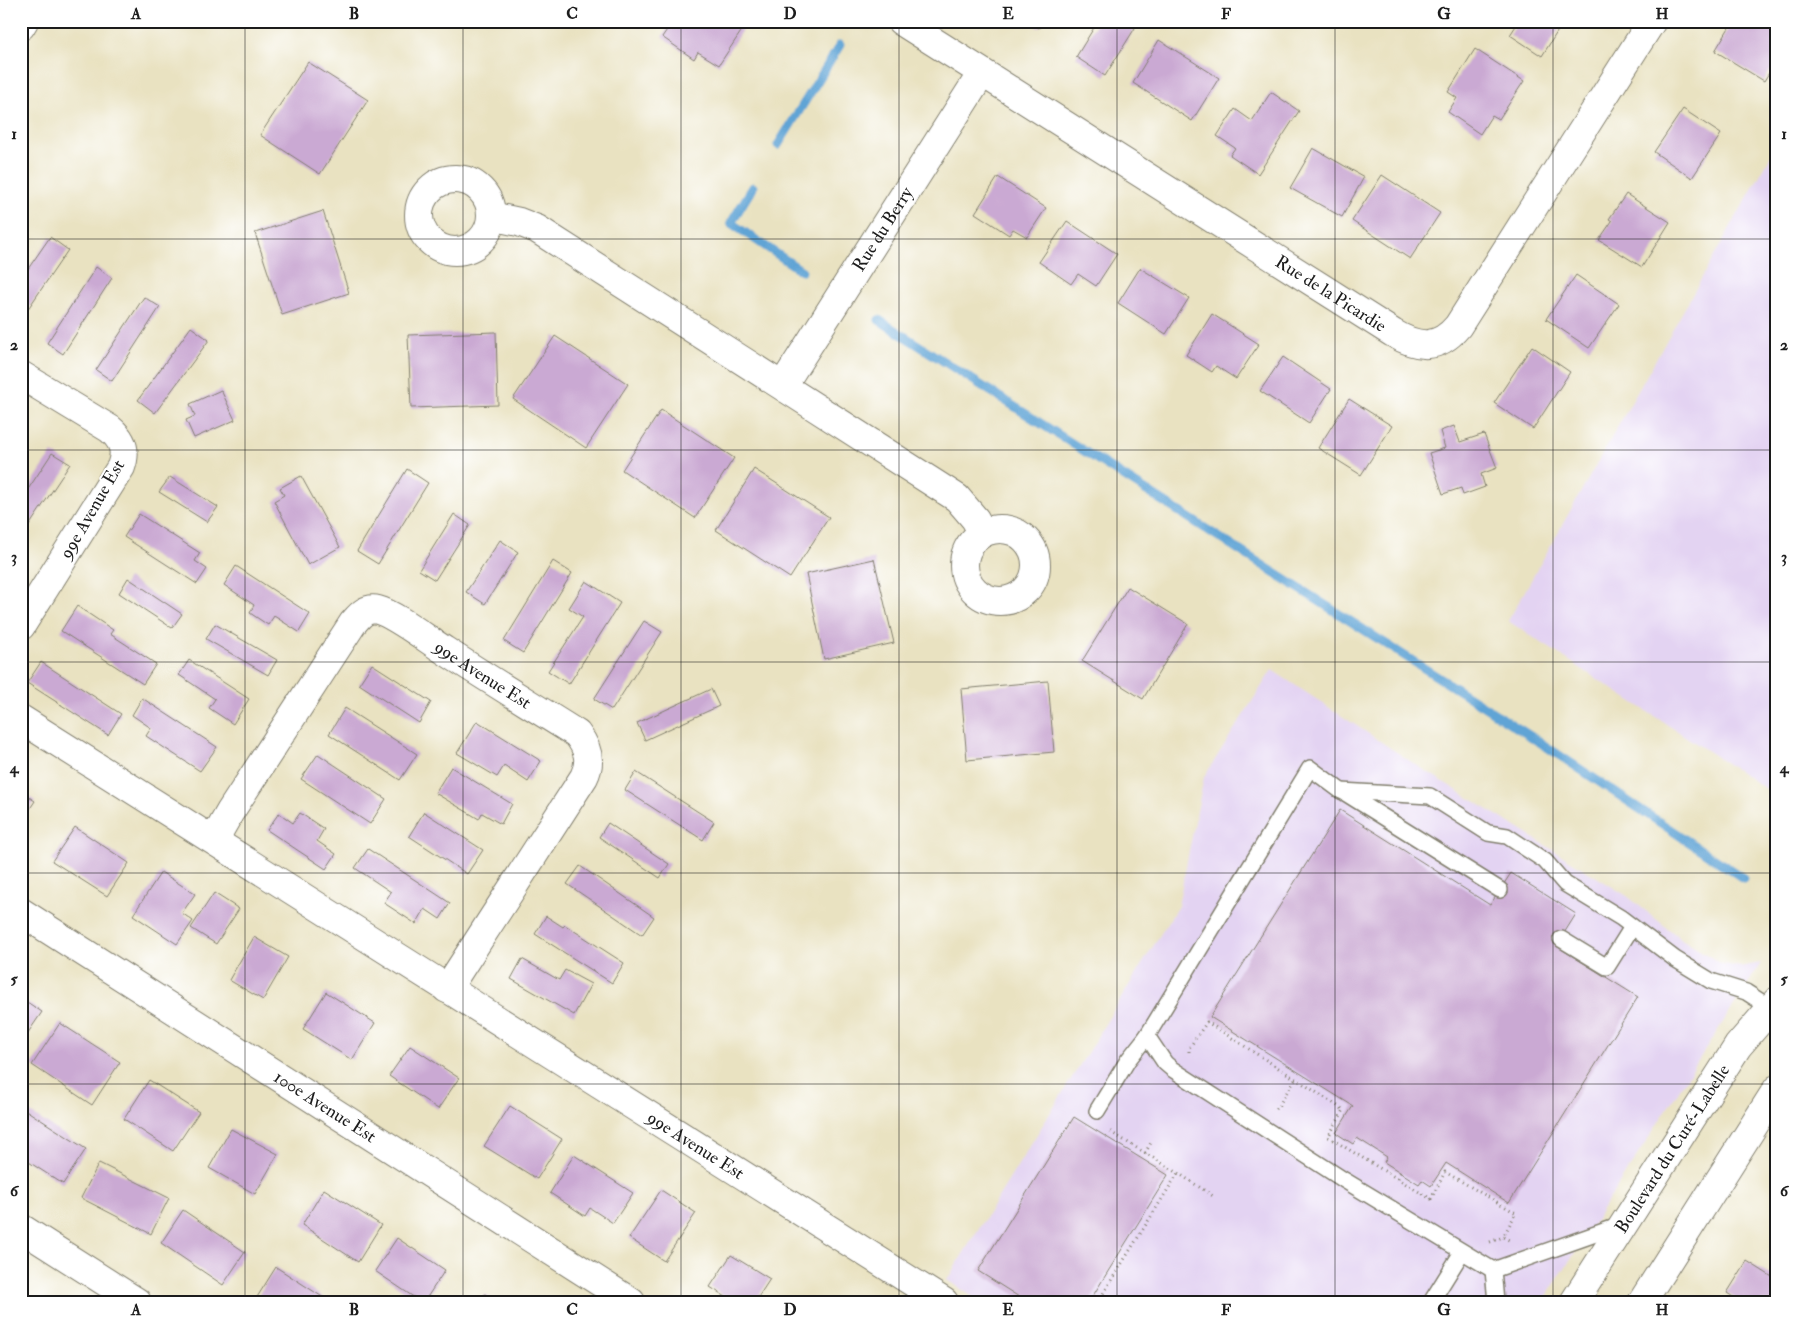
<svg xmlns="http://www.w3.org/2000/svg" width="1798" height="1323" viewBox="0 0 1798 1323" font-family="'IM FELL Double Pica',serif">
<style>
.built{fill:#e3d3f2}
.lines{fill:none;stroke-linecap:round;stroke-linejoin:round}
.stream{stroke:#61a4d5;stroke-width:9}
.building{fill:#caa9d3}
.service-casing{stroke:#827f6e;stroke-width:18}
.minor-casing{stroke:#827f6e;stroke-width:30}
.primary-casing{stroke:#827f6e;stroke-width:30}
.path{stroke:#827f6e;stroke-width:3;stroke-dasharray:1 4;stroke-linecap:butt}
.service{stroke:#fff;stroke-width:15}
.minor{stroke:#fff;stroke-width:28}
.primary{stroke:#fff;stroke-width:28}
.grid{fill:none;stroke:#1c1c1c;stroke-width:1;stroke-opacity:0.55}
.labels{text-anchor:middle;stroke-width:4;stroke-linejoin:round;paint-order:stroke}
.street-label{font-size:18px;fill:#1c1c1c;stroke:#fff}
.neatline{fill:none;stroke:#1c1c1c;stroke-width:2}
.grid-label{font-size:16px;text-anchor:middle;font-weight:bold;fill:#1c1c1c}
</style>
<rect width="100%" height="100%" fill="#fff"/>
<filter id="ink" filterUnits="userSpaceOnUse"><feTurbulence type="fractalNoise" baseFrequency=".02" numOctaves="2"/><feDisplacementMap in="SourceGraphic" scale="10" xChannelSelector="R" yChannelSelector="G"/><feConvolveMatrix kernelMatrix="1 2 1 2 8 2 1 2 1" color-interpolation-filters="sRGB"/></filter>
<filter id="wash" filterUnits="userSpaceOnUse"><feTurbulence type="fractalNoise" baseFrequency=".0096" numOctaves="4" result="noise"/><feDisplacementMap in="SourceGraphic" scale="20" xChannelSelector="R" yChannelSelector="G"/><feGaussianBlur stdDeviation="1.12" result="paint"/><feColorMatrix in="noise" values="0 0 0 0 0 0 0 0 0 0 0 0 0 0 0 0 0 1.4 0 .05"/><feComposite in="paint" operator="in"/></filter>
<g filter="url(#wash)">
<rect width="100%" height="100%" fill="#e9e2c1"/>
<g class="built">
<polygon points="1777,145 1777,796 1508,621"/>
<polygon points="1272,670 1416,765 1627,896 1680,938 1707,955 1722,964 1740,967 1761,963 1543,1302 981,1302 947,1280 1178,906 1204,777"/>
</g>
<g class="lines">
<g class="stream">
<polyline points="778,145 840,45"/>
<polyline points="753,187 731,223 802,271"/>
<polyline points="879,320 1538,741 1743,878"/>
</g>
</g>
<g id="blocks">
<g class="building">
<polygon points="629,21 644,21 640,28"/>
<polygon points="673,21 748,21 719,65 698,52 694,59 662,37"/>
<polygon points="1028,21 1044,21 1039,28"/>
<polygon points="1098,21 1124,21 1135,28 1105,76 1076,57"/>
<polygon points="1519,21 1564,21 1542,56 1510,35"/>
<polygon points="1733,21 1777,21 1777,60 1764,81 1715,51"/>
<polygon points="1159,40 1219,78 1192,121 1133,83"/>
<polygon points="1475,49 1524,81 1499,119 1492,115 1480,134 1448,112 1457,98 1448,92"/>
<polygon points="308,62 368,100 320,174 260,135"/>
<polygon points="1271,92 1299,111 1258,174 1230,155 1235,148 1217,136 1235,109 1252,121"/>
<polygon points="1683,109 1721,134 1692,178 1654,152"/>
<polygon points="1313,148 1364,177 1342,217 1290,188"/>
<polygon points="1382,175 1440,213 1410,259 1352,221"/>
<polygon points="998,177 1046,208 1027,237 1013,229 1009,235 975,213"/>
<polygon points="1626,194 1670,222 1642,267 1599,240 1612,221 1609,219"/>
<polygon points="323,211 349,293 282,315 255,233"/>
<polygon points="1067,221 1117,254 1096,286 1078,274 1071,284 1039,262"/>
<polygon points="50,237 68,250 21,319 21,279"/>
<polygon points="96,267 112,278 63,354 47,343"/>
<polygon points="1140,268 1189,298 1166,334 1118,303"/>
<polygon points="1576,275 1619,304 1589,348 1546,319"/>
<polygon points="144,297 160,307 112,381 96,370"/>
<polygon points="1212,314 1259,344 1236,379 1216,366 1212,372 1186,355"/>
<polygon points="191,327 209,340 155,413 138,400"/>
<polygon points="496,332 498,405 411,408 408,335"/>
<polygon points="555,336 628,384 586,448 513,399"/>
<polygon points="1532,346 1570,372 1533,429 1494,403"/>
<polygon points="1283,357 1331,389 1309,423 1260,391"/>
<polygon points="221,390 235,420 194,438 186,420 195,416 190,404"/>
<polygon points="1349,399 1392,426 1361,475 1318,448"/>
<polygon points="661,410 734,458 695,518 622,470"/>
<polygon points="1454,426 1460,442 1484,434 1497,468 1481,474 1485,487 1463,495 1461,488 1443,494 1429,453 1445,448 1440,431"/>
<polygon points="52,453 70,464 25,532 21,530 21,500"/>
<polygon points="407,469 428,483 378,564 357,551"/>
<polygon points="754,469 829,517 790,578 716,530"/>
<polygon points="301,476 340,547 308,565 274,501 284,495 280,488"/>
<polygon points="170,477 218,507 207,522 159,492"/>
<polygon points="139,514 200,553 195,561 207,569 197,584 124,537"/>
<polygon points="454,514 470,525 435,580 419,570"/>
<polygon points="500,540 518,552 485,604 466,592"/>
<polygon points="874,559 894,643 824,659 806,574"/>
<polygon points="553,561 572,573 523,653 504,641"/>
<polygon points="236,566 310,614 299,632 274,616 268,625 250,613 254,605 224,585"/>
<polygon points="128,578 182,614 172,628 119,593"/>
<polygon points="586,581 620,603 569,684 548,671 583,617 569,608"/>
<polygon points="1128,587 1188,624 1143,699 1082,661"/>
<polygon points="77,606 113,630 110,634 156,664 143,684 61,631"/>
<polygon points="644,621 662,632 612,710 594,699"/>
<polygon points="215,624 277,660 268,675 206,639"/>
<polygon points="189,660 249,699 233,724 209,708 215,699 179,675"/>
<polygon points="41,662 121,714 108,735 27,683"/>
<polygon points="372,664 431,702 419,723 359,684"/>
<polygon points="1048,681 1054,752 967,760 961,689"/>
<polygon points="711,689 719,706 645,740 637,723"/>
<polygon points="142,698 217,747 200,771 146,736 151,728 132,715"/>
<polygon points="345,708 417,754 400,780 329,734"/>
<polygon points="477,721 541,761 528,782 504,766 497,777 457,753"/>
<polygon points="318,754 386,799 370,824 301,779"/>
<polygon points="451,767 512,804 501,824 482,813 479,819 435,793"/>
<polygon points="636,772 714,822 703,840 625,790"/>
<polygon points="21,792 35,801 21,822"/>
<polygon points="1340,810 1490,905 1511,873 1576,914 1556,946 1638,997 1509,1203 1446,1163 1431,1186 1422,1180 1419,1184 1384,1162 1387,1157 1357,1138 1353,1144 1336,1133 1353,1106 1210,1017"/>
<polygon points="424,812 483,850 467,874 409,836"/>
<polygon points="279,813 293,823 300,813 324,829 317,841 336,854 326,869 267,830"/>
<polygon points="608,823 669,864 660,878 599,837"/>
<polygon points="75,827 129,863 107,896 52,861"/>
<polygon points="368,849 450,903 440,919 425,909 416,924 384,903 391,892 355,868"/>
<polygon points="580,866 654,917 642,935 567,884"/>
<polygon points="161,872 195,894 182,913 193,921 177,944 133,915"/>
<polygon points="214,893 239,909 216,944 191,928"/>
<polygon points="546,916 563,927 565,925 624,963 612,983 535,934"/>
<polygon points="254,937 288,957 263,1000 229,980"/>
<polygon points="522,959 559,980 565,970 591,984 574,1015 511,979"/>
<polygon points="326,992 375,1023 352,1060 303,1029"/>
<polygon points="21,998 42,1012 21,1043"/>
<polygon points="60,1023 120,1062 92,1105 32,1065"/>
<polygon points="410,1046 459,1078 438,1109 389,1076"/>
<polygon points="149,1080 199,1112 173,1151 124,1119"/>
<polygon points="510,1106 562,1139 537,1179 484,1146"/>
<polygon points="21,1107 86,1149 63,1184 21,1157"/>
<polygon points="1074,1117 1168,1175 1089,1302 1027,1302 978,1271"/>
<polygon points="231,1129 278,1154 255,1194 209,1168"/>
<polygon points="574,1155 633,1193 613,1223 590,1208 585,1216 550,1193"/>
<polygon points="99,1163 169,1198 151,1234 81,1198"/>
<polygon points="324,1189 381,1225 358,1262 302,1225"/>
<polygon points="661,1190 696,1213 664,1261 629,1238"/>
<polygon points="183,1210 245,1252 223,1285 161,1243"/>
<polygon points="397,1238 445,1270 424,1302 421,1302 375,1271"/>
<polygon points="731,1255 770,1279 755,1302 734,1302 710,1287"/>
<polygon points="1747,1261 1777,1280 1776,1302 1741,1302 1727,1293"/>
<polygon points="276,1267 324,1298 321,1302 254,1302"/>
<polygon points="485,1294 496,1302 480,1302"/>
</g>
</g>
</g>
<g filter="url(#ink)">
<use href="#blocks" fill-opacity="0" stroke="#827f6e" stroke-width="1"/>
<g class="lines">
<defs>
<g id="service">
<polyline points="1342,791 1500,890"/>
<polyline points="1561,939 1607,967 1632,927"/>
<polyline points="1097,1111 1128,1060 1147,1036"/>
<polyline points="1621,1225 1493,1270 1344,1180 1172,1069 1165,1063 1147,1036 1310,768 1341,791 1430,796 1488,833 1507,836 1545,861 1565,884 1621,918 1675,959 1711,981 1746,992 1777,1012"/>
<polyline points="1493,1270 1496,1302"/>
<polyline points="1431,1302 1462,1252"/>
</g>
<g id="minor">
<path id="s1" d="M901 21 1393 333C1418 348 1438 350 1458 326L1652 21"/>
<polyline points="21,26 24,21"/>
<circle cx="455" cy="215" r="36"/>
<polyline points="491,216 519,222 537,229 957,498 975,519 983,533"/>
<path d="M21 375 110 429C123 440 127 451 121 467L21 626"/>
<path id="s2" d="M783 385 982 73"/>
<circle cx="1000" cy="565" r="36"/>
<path id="s3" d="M21 719 944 1302"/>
<path id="s4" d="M214 840 230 812 353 623C360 615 366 607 378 610 394 614 428 640 444 650 488 679 533 706 577 734 588 748 592 761 584 777L447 989"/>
<path id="s5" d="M21 912 631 1302"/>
<polyline points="21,1228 137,1302"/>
</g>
<g id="primary">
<path id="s6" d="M1574 1302 1738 1046 1777 1001"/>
<polyline points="1642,1302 1777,1089"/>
</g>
</defs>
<use href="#service" class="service-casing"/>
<use href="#minor" class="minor-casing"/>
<use href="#primary" class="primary-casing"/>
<g class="path">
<polyline points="1189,1052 1189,1048 1207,1022 1344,1110 1328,1137 1431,1199 1445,1172 1516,1213 1503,1237 1509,1240"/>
<polyline points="1275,1109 1279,1105 1295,1079"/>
<polyline points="1145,1153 1152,1141"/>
<polyline points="1178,1173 1213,1196"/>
<polyline points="1398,1178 1401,1172"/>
<polyline points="1490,1242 1503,1237"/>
<polyline points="1098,1302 1178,1173 1109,1131"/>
</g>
<use href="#service" class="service"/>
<use href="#minor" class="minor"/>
<use href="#primary" class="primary"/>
</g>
</g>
<path class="grid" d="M245 21V1302M463 21V1302M681 21V1302M899 21V1302M1117 21V1302M1335 21V1302M1553 21V1302M21 239H1777M21 450H1777M21 662H1777M21 873H1777M21 1084H1777"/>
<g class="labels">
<g class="street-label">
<text dy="6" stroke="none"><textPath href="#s2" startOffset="185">Rue du Berry</textPath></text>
<text dy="6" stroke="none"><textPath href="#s1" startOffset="509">Rue de la Picardie</textPath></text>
<text transform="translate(92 509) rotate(-60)" y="6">99e Avenue Est</text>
<text dy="6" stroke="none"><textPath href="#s4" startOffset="411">99e Avenue Est</textPath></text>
<text dy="6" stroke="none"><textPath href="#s5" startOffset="361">100e Avenue Est</textPath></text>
<text dy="6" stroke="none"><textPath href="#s3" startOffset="798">99e Avenue Est</textPath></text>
<text dy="6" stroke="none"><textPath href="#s6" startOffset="182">Boulevard du Curé-Labelle</textPath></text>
</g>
</g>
<rect width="1798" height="1323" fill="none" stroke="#fff" stroke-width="55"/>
<rect x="28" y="28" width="1742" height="1268" class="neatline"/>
<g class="grid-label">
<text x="136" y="19">A</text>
<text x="354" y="19">B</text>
<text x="572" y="19">C</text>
<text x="790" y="19">D</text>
<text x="1008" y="19">E</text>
<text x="1226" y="19">F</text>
<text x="1444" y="19">G</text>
<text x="1662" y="19">H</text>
<text x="14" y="139">1</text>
<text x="1784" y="139">1</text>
<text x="14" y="350">2</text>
<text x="1784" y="350">2</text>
<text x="14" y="562">3</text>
<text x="1784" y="562">3</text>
<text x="14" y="773">4</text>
<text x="1784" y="773">4</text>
<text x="14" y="984">5</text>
<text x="1784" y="984">5</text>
<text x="14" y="1196">6</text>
<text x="1784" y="1196">6</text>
<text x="136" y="1315">A</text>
<text x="354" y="1315">B</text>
<text x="572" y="1315">C</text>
<text x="790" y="1315">D</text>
<text x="1008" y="1315">E</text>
<text x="1226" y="1315">F</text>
<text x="1444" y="1315">G</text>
<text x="1662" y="1315">H</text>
</g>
</svg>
